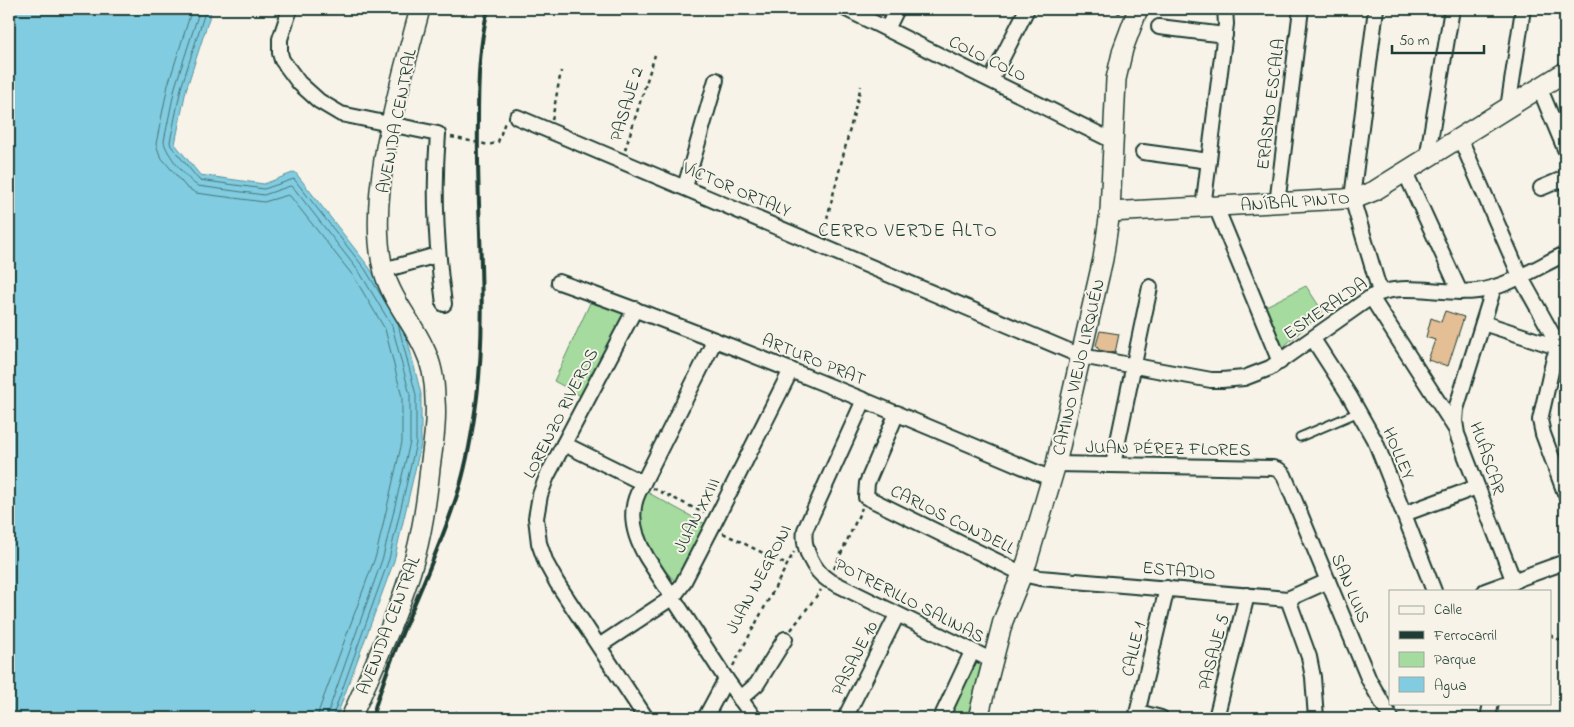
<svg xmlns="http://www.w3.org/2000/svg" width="1574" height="727" viewBox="0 0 1574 727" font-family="'Indie Flower',sans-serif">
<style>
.green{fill:#a5db9e;stroke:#628c69}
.water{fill:#81cce0;stroke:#5a939b}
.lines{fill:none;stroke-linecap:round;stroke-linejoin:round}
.shore{stroke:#467679;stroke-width:1}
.building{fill:#e4be94;stroke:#1f3d34}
.lane-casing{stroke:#1f3d34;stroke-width:11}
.street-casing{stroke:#1f3d34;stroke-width:18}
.secondary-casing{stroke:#1f3d34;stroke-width:22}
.path{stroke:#1f3d34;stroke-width:2.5;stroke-dasharray:4 4;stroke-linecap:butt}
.lane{stroke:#f7f3e8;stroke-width:7}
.street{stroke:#f7f3e8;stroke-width:14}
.secondary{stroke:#f7f3e8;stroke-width:19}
.rail{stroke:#1f3d34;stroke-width:4}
.labels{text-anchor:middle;stroke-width:4;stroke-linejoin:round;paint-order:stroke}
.street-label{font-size:18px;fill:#1f3d34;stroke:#f7f3e8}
.neighbourhood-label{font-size:19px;letter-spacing:1px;fill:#1f3d34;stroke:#f7f3e8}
</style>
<rect width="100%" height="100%" fill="#f7f3e8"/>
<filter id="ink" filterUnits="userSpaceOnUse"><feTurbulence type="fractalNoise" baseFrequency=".02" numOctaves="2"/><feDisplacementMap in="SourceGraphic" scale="10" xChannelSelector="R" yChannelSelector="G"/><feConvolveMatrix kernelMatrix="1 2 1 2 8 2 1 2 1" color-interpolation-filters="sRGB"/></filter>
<g filter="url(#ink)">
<g class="green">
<polygon points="1306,286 1323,312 1283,347 1266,306"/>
<polygon points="590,303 626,312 581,396 554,381"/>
<polygon points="645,491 709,526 678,584 646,551 636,523"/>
<polygon points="973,658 983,662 969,718 947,718"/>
</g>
<polygon class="water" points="9,9 212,9 186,90 175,144 200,175 264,184 295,172 369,267 403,322 421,394 421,444 394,561 336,718 9,718"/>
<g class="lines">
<g class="shore">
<polyline points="192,9 168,85 156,144 160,156 186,187 196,193 264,202 288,195 290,196 354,277 385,329 402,397 402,442 376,555 319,710 318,718"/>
<path d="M200 9 175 87 164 141C164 151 188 181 198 186L264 195 290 186 293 187 360 273 392 326 410 395V442L383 557 326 718"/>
<polyline points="206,9 181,88 170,142 171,146 199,180 264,189 294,179 365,269 387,305"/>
<polyline points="332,718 389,559 416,443 416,395 398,324"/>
</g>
</g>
<g class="building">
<polygon points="1445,311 1464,317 1448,366 1428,360 1435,340 1426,337 1431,318 1441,322"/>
<polygon points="1100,331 1119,334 1115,353 1099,350 1096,345"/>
</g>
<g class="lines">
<defs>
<polyline id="lane" points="1300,437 1359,412"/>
<g id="street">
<path d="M290 9 280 39V53L282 60 299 83 319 101 341 114 438 134C433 193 436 246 444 304"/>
<polyline points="846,9 1113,141"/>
<polyline points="1376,9 1352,198 1380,292"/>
<polyline points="1159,27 1225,35"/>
<polyline points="887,29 897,9"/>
<polyline points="991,80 1027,9"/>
<polyline points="1540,89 1565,149"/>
<polyline points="1508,108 1523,9"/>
<path d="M517 117 1081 356 1211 380H1222L1244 378 1270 368 1371 297C1401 280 1443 296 1477 291 1508 287 1537 267 1565 254"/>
<polyline points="1460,138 1520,276 1560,348"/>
<polyline points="1143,152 1209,161"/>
<polyline points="1427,159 1452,9"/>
<polyline points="1405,172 1460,292"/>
<polyline points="685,187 716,80"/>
<polyline points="1541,188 1565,178"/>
<polyline points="1277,204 1301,9"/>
<polyline points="1216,207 1280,362"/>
<polyline points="1203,208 1226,24 1225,9"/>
<polyline points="384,270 437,255"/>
<path d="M559 282C726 341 889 410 1052 479"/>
<polyline points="1494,287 1456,409 1455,421 1457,434 1514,582"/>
<polyline points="1371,297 1455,428"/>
<polyline points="635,309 547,476 540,495 536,518 539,543 546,563 557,583 646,718"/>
<polyline points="1483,323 1560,348"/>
<polyline points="1313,339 1349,395 1376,443 1434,591"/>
<path d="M715 340 638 493C628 515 635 538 647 558L726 679 754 718"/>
<polyline points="1565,344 1558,350 1554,358 1540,420 1543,434 1565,493"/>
<path d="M864 400 805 530C802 548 814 571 828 580L993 661"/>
<polyline points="897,413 867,483 866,497 1023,574 1040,578 1288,599 1328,581"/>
<polyline points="564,444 643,483"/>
<polyline points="1056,464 1273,468 1279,470 1284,475 1369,680 1391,718"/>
<polyline points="1113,465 1150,287"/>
<polyline points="1404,514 1477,487"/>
<polyline points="1485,591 1565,562"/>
<polyline points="1288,599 1309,657 1313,677 1316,718"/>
<polyline points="599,646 673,597 682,585 712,527 791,370"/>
<polyline points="740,699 757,684 785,639"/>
<polyline points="1138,712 1161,718"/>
<polyline points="705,718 726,679"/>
<polyline points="845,718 897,615"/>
<polyline points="941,718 972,652"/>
<polyline points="1136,718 1167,588"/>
<polyline points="1216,718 1247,595"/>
<polyline points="1488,718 1491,703"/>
</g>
<g id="secondary">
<polyline points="1110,212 1344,199 1359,197 1374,191 1565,72"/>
<path d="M351 718C374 665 400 612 415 557 423 528 427 498 430 468 433 446 437 422 435 400 435 383 432 364 424 348 412 322 392 300 384 272 364 199 401 81 420 9"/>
<polyline points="978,718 1003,621 1027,562 1056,464 1103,259 1110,212 1116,79 1123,49 1138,9"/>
</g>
</defs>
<use href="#lane" class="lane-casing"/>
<use href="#street" class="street-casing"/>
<use href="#secondary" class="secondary-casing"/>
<g class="path">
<polyline points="1101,9 1121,13"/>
<polyline points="552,120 561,71"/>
<polyline points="451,137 489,145 498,142 505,122"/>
<polyline points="625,150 655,55"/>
<polyline points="823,234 861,86"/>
<polyline points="653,488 704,513"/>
<polyline points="723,533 787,565"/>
<polyline points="834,569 862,508"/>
<polyline points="791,630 821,590"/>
<polyline points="1550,635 1562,641 1565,646"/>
<polyline points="733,666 794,552"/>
<polyline points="447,718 459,711 463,718"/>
</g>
<use href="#lane" class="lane"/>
<use href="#street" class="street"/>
<use href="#secondary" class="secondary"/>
<path class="rail" d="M372 718C394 639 435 567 459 489 468 459 473 428 477 397 488 305 476 213 478 121 478 83 479 46 488 9"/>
</g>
</g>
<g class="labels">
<g class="street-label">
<text transform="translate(988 58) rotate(26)" y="6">COLO COLO</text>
<text transform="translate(626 104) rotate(-73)" y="6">PASAJE 2</text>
<text transform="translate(1270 104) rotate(-83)" y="6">ERASMO ESCALA</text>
<text transform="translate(396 121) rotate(-79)" y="6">AVENIDA CENTRAL</text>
<text transform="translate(737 189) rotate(23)" y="6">VÍCTOR ORTALY</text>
<text transform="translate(1295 201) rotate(-4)" y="6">ANÍBAL PINTO</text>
<text transform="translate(1325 308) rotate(-34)" y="6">ESMERALDA</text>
<text transform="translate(814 359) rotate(22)" y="6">ARTURO PRAT</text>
<text transform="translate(1078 367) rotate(-77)" y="6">CAMINO VIEJO LIRQUÉN</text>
<text transform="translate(560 413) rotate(-63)" y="6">LORENZO RIVEROS</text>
<text transform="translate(1168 448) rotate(1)" y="6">JUAN PÉREZ FLORES</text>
<text transform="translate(1399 453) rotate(67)" y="6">HOLLEY</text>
<text transform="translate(1488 458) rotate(71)" y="6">HUÁSCAR</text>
<text transform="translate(696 515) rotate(-63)" y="6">JUAN XXIII</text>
<text transform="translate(953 519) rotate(26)" y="6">CARLOS CONDELL</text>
<text transform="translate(1179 570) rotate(5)" y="6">ESTADIO</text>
<text transform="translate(758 579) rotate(-62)" y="6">JUAN NEGRONI</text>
<text transform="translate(1351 588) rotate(67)" y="6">SAN LUIS</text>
<text transform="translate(910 600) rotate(27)" y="6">POTRERILLO SALINAS</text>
<text transform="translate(388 625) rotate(-69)" y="6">AVENIDA CENTRAL</text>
<text transform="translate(1133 649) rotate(-77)" y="6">CALLE 1</text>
<text transform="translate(1213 652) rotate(-75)" y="6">PASAJE 5</text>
<text transform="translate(854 658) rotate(-63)" y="6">PASAJE 10</text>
</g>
<g class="neighbourhood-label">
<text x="908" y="236">CERRO VERDE ALTO</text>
</g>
</g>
<rect width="1574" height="727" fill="none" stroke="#f7f3e8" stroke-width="30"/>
<rect x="15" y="15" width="1544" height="697" fill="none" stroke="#1f3d34" stroke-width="2" filter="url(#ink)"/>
<rect x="1389" y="590" width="162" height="115" fill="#f7f3e8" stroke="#a1aaa0"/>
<rect x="1399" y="606" width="25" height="8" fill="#f7f3e8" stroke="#a1aaa0"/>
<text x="1434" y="614" font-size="15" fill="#1f3d34">Calle</text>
<rect x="1399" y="631" width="25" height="8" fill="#1f3d34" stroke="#a1aaa0"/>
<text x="1434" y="640" font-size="15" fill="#1f3d34">Ferrocarril</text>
<rect x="1399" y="652" width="25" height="15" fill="#a5db9e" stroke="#a1aaa0"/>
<text x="1434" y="664" font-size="15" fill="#1f3d34">Parque</text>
<rect x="1399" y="677" width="25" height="15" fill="#81cce0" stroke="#a1aaa0"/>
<text x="1434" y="690" font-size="15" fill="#1f3d34">Agua</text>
<path d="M1392 45v8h92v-8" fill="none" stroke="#1f3d34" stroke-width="2.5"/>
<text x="1399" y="45" font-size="15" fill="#1f3d34" stroke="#f7f3e8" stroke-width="4" paint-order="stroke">50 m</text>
</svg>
